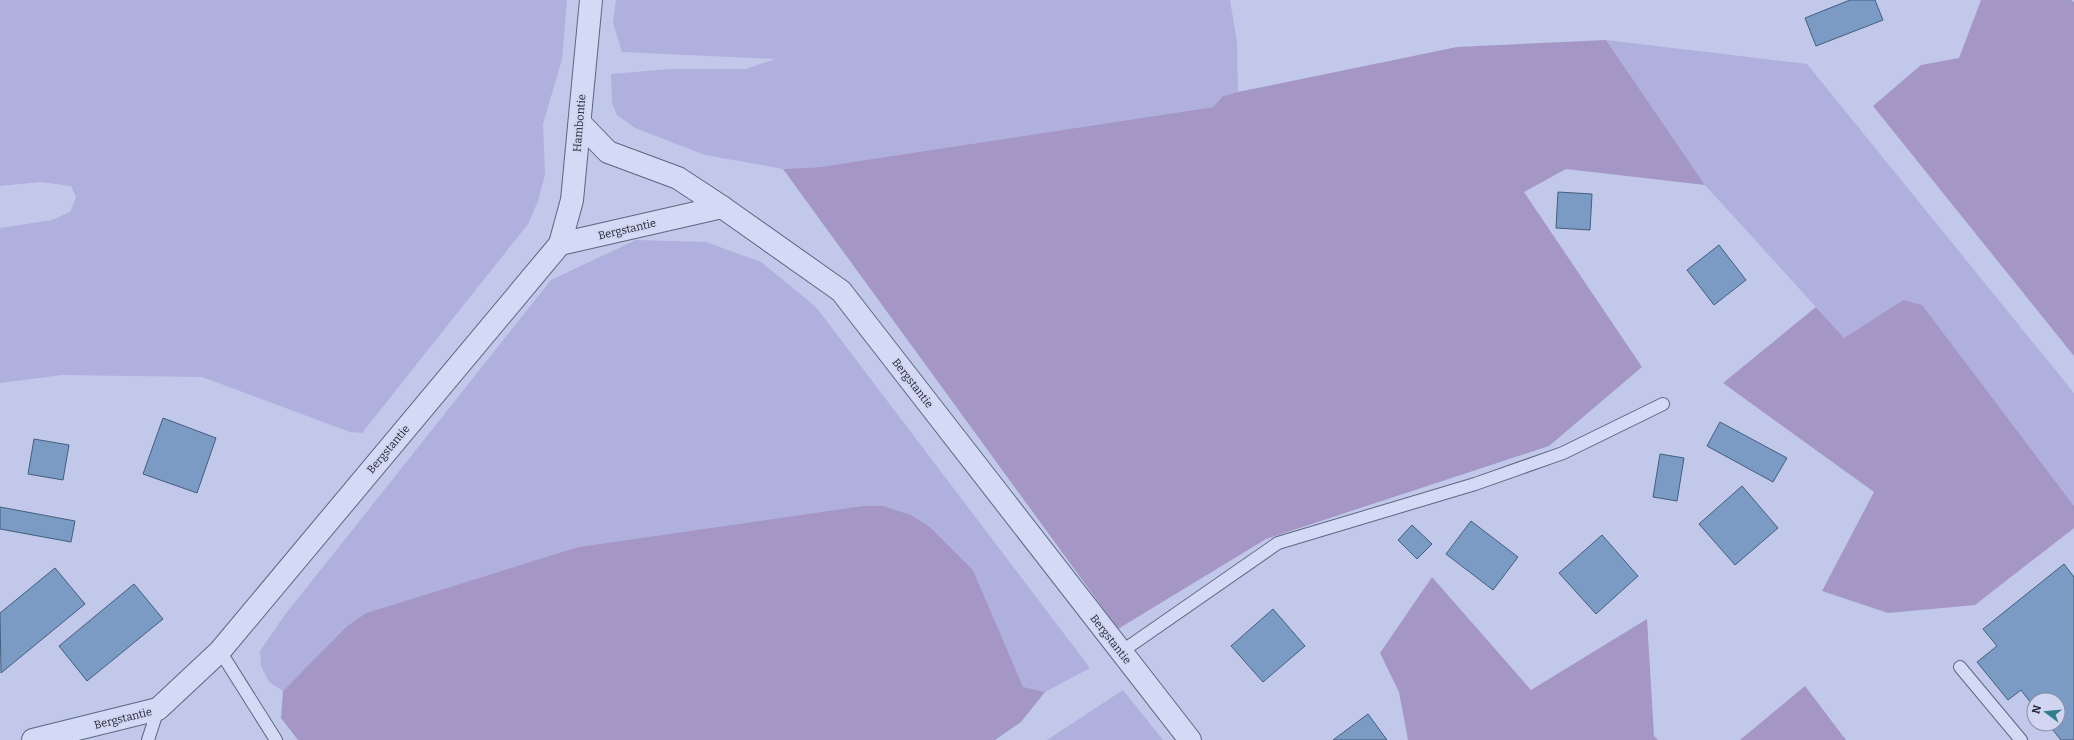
<svg xmlns="http://www.w3.org/2000/svg" width="2074" height="740" viewBox="0 0 2074 740" font-family="Bitter,serif">
<style>
.farmland{fill:#b0b0de}
.green{fill:#a497c6}
.building{fill:#7b9ac4;stroke:#435e7e}
.lines{fill:none;stroke-linecap:round;stroke-linejoin:round}
.lane-casing{stroke:#5b6781;stroke-width:14}
.street-casing{stroke:#5b6781;stroke-width:24}
.lane{stroke:#d4d9f5;stroke-width:12}
.street{stroke:#d4d9f5;stroke-width:22}
.labels{text-anchor:middle;stroke-width:4;stroke-linejoin:round;paint-order:stroke}
.street-label{font-size:11px;fill:#1e2532;stroke:#d1d5f1}
</style>
<rect width="100%" height="100%" fill="#c2c8e9"/>
<g class="farmland">
<polygon points="0,0 567,0 562,59 543,124 545,175 538,201 528,224 362,433 350,432 202,377 62,375 0,383 0,228 52,220 70,212 76,197 71,186 41,182 0,186"/>
<polygon points="616,0 1230,0 1237,42 1238,92 1223,96 1213,107 820,167 783,169 705,155 635,128 617,115 612,103 611,74 670,69 746,69 775,59 622,52 613,23"/>
<polygon points="1606,40 1807,64 2074,393 2074,506 1922,306 1903,300 1844,338 1705,185"/>
<polygon points="636,240 706,242 761,262 816,307 1090,668 1045,692 1023,688 973,570 930,527 911,515 884,506 862,506 578,547 366,613 346,627 283,691 269,682 261,666 260,651 284,616 551,280"/>
<polygon points="1123,690 1163,740 1047,740"/>
</g>
<g class="green">
<polygon points="1981,0 2071,0 2074,2 2074,356 1873,106 1921,65 1959,58"/>
<polygon points="1606,40 1705,185 1566,169 1524,192 1642,367 1549,446 1266,539 1118,629 783,169 820,167 1213,107 1223,96 1238,92 1457,47"/>
<polygon points="1903,300 1922,305 2074,506 2074,528 1975,605 1888,613 1822,591 1874,492 1723,383 1816,307 1844,338"/>
<polygon points="862,506 884,506 911,515 930,527 973,570 1023,687 1045,692 1021,722 995,740 298,740 281,718 283,691 346,627 366,613 578,547"/>
<polygon points="1432,577 1531,690 1647,619 1654,736 1658,740 1408,740 1399,692 1380,653"/>
<polygon points="1805,686 1846,740 1740,740"/>
</g>
<g class="building">
<polygon points="1850,0 1875,0 1883,20 1816,46 1805,18"/>
<polygon points="1558,192 1592,194 1590,230 1556,228"/>
<polygon points="1719,245 1746,280 1714,305 1687,270"/>
<polygon points="163,418 216,438 197,493 143,474"/>
<polygon points="1720,422 1787,458 1773,482 1707,446"/>
<polygon points="34,439 69,445 63,480 28,474"/>
<polygon points="1660,454 1684,458 1677,501 1653,497"/>
<polygon points="1742,486 1778,528 1735,565 1699,524"/>
<polygon points="0,507 75,521 71,542 0,529"/>
<polygon points="1471,521 1518,557 1493,590 1446,554"/>
<polygon points="1412,525 1432,544 1417,559 1398,540"/>
<polygon points="1602,535 1638,576 1596,614 1559,573"/>
<polygon points="2064,564 2074,577 2074,740 2061,740 2048,724 2058,724 2058,700 2034,700 2034,707 2021,690 2008,700 1977,662 1997,646 1983,629"/>
<polygon points="55,568 85,604 1,673 0,613"/>
<polygon points="134,584 163,619 87,681 59,646"/>
<polygon points="1273,609 1305,646 1263,682 1231,646"/>
<polygon points="1368,714 1387,740 1333,740"/>
</g>
<g class="lines">
<defs>
<g id="lane">
<polyline points="220,651 276,740"/>
<polyline points="1121,652 1278,543 1475,484 1563,453 1663,404"/>
<polyline points="1960,667 2021,740"/>
<polyline points="148,740 158,709"/>
</g>
<g id="street">
<polyline points="580,123 608,152 678,178 722,207"/>
<polyline points="560,244 572,200 591,0"/>
<polyline points="33,740 158,709 220,651 560,244 722,207 841,291 1190,740"/>
</g>
</defs>
<use href="#lane" class="lane-casing"/>
<use href="#street" class="street-casing"/>
<use href="#lane" class="lane"/>
<use href="#street" class="street"/>
</g>
<g class="labels">
<g class="street-label">
<text transform="translate(579 123) rotate(-85)" y="4">Hambontie</text>
<text transform="translate(627 229) rotate(-13)" y="4">Bergstantie</text>
<text transform="translate(913 383) rotate(52)" y="4">Bergstantie</text>
<text transform="translate(388 449) rotate(-50)" y="4">Bergstantie</text>
<text transform="translate(1111 639) rotate(52)" y="4">Bergstantie</text>
<text transform="translate(123 718) rotate(-14)" y="4">Bergstantie</text>
</g>
</g>
<g transform="translate(2046 712) rotate(286)"><circle r="19" fill="#d1d5f1" stroke="#898fa5"/>
<path d="M0-3L7 15L0 10L-7 15Z" fill="#317d8a"/>
<text y="-6" font-size="11" font-weight="bold" text-anchor="middle" fill="#1e2532">N</text>
</g>
</svg>
